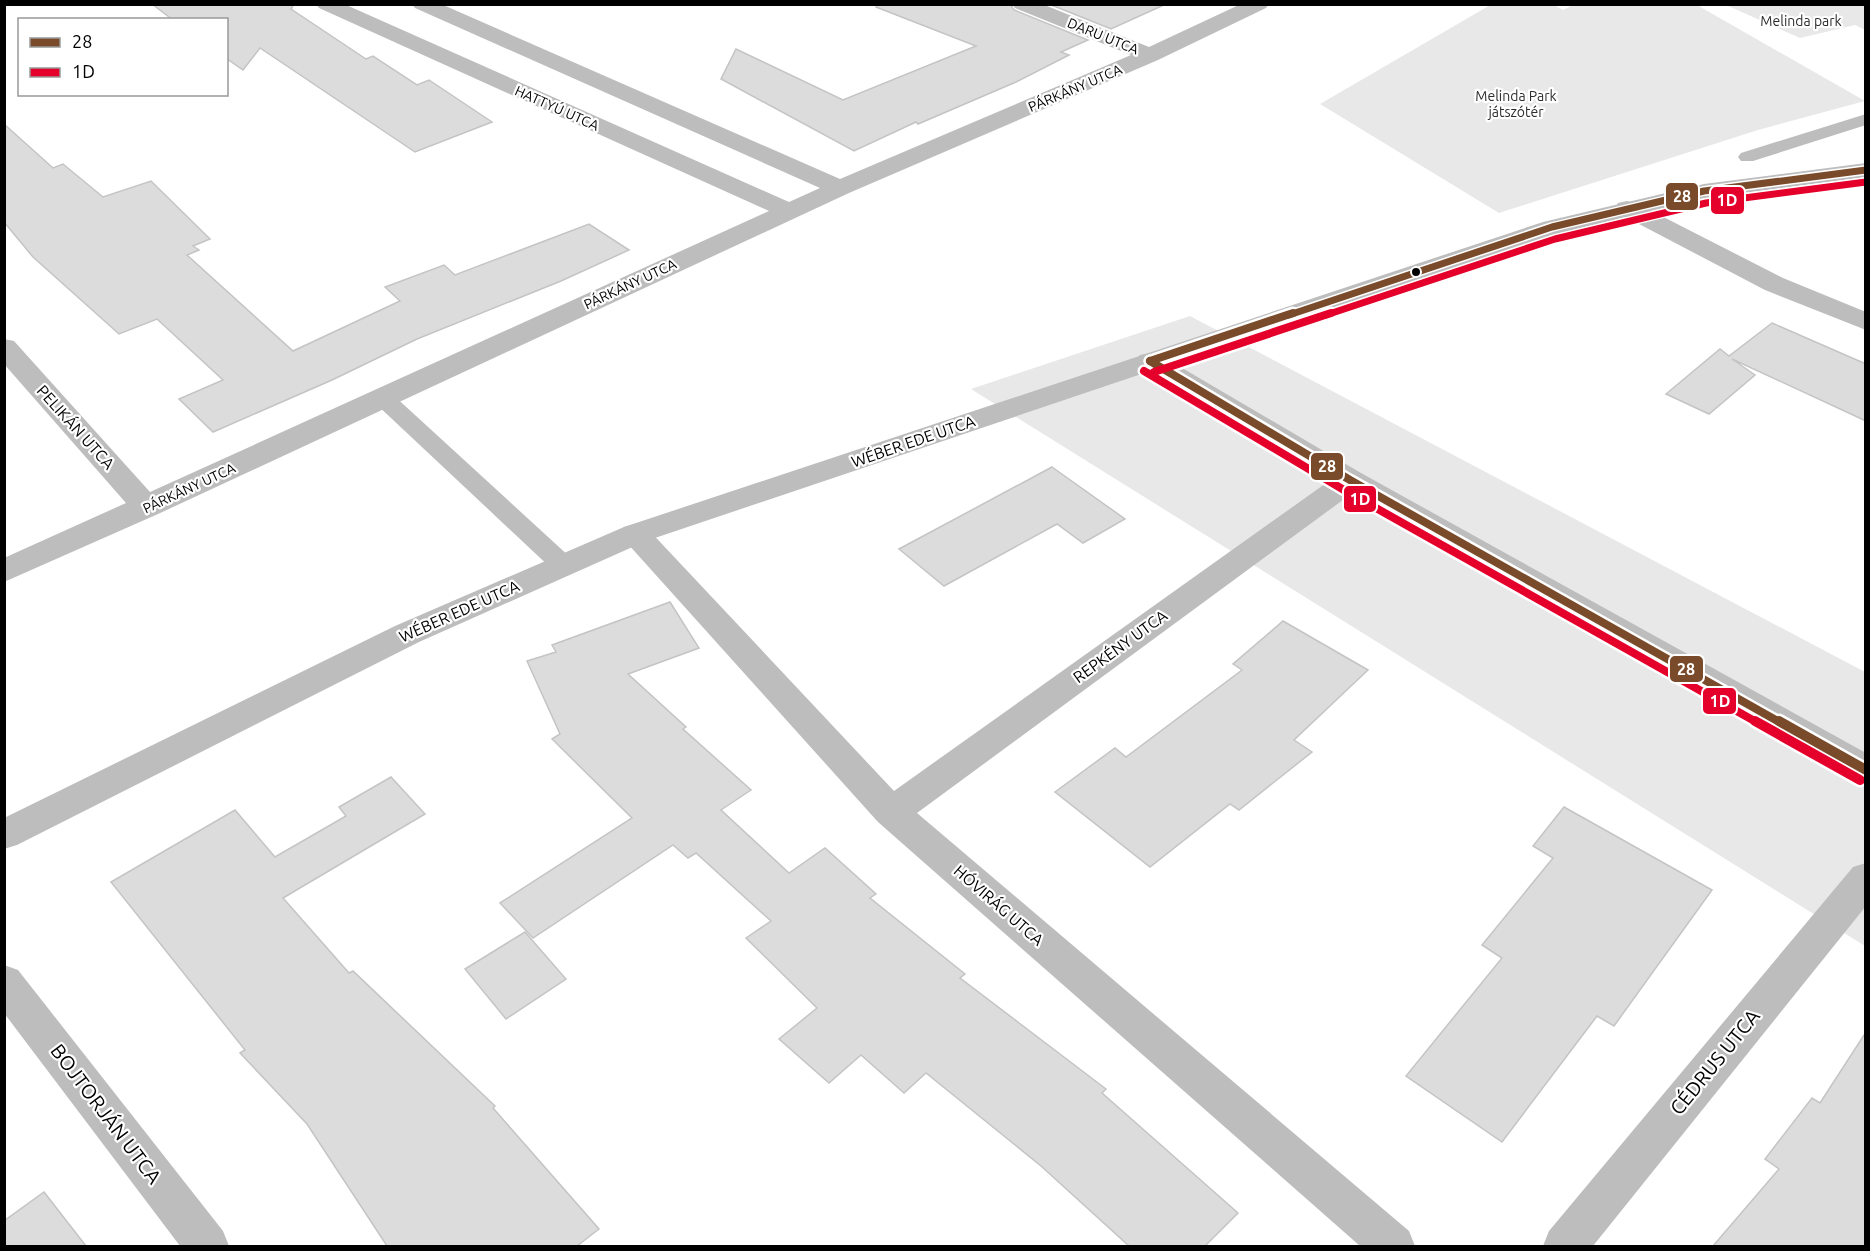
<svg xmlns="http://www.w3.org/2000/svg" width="1870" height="1251" viewBox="0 0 1870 1251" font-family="Ubuntu,sans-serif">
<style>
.green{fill:#e8e8e8}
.building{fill:#dcdcdc;stroke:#c4c4c4;stroke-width:1.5}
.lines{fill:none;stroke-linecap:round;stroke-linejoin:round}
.service{fill:#bdbdbd;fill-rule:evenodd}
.minor{fill:#bdbdbd;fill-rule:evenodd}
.tertiary{fill:#bdbdbd;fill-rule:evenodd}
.bus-1-far2-casing{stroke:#fff;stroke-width:10}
.bus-1-far1-casing{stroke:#fff;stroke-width:13}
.bus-1-casing{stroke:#fff;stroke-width:15}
.bus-2-far2-casing{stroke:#fff;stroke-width:10}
.bus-2-far1-casing{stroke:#fff;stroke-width:13}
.bus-2-casing{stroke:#fff;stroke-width:15}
.bus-1-far2{stroke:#7a4b2a;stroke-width:7}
.bus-1-far1{stroke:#7a4b2a;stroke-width:8}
.bus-1{stroke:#7a4b2a;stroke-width:10}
.bus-2-far2{stroke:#e4002b;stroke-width:7}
.bus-2-far1{stroke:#e4002b;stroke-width:8}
.bus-2{stroke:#e4002b;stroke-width:10}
.bus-dot{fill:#000;stroke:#fff;stroke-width:2}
.labels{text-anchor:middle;stroke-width:4.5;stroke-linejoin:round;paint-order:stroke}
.far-park-label{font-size:14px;fill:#2d2d2d;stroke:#fff}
.far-street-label{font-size:14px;fill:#000;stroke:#fff}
.street-label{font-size:16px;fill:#000;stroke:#fff}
.near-street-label{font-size:20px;fill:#000;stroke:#fff}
.line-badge{stroke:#fff;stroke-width:2}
.badge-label{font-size:16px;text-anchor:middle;font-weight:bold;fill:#fff}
</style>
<rect width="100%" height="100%" fill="#fff"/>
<g class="green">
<polygon points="1492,4 1554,5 1563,10 1575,4 1697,5 1865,101 1758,130 1499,213 1320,104"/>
<polygon points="1726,5 1865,5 1865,30 1855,25 1800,38"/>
<polygon points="1190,316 1865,672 1865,946 971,389"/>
</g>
<g class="building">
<polygon points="152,4 294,4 291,9 366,59 373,56 417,85 429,80 492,122 415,152 260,48 243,70 226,58 226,20 173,20"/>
<polygon points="877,4 1010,4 1014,10 1088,40 1061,52 1069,55 1016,82 918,124 916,122 854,151 721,79 736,49 843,100 976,46 876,7"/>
<polygon points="1049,4 1166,4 1111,29"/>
<polygon points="4,124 53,168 63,164 103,197 151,181 210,239 193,246 199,250 187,255 293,351 400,301 385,287 444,265 455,275 589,224 629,250 561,281 417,339 332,380 213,432 179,399 223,380 157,319 119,334 33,257 4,222"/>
<polygon points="1772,323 1866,364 1866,421 1732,359 1755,375 1709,414 1666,394 1720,349 1729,356"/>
<polygon points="1052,467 1125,519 1083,543 1057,524 944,586 899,549"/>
<polygon points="670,602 699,648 628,674 686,727 683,729 751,790 721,810 789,873 825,848 876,894 870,898 965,974 960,978 1106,1089 1102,1093 1238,1213 1205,1246 1129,1246 1041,1166 926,1073 904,1093 861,1055 829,1083 779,1039 817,1008 746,938 771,921 696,853 688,858 673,845 533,938 500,903 632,818 552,739 560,734 527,661 556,652 552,645"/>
<polygon points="1283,621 1368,670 1294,740 1312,752 1239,810 1230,804 1150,867 1055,792 1115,748 1126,757 1242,670 1233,664"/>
<polygon points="391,777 425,814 283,898 349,973 353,971 495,1106 493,1108 599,1229 577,1246 387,1246 307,1124 240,1053 245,1050 111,882 235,810 275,857 346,816 339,807"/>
<polygon points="1564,807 1712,890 1614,1026 1597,1016 1502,1142 1406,1076 1502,958 1482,945 1553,858 1533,846"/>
<polygon points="525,932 566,979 506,1019 465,969"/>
<polygon points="1866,1032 1866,1246 1713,1246 1779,1169 1765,1159 1812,1098 1820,1103"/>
<polygon points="44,1192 86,1246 4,1246 4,1221"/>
</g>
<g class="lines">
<g class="service">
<polygon points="1866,114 1866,125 1753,161 1741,161 1738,157 1741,153"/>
<polygon points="383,391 391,393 571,558 574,564 571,570 562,572 553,570 375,403 372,398 375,393"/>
</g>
<g class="minor">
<polygon points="316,4 344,4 789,202 820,188 415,8 412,4 441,4 840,179 1131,55 1015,8 1012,4 1042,4 1149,47 1241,4 1269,4 1266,8 1158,60 849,193 158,514 4,582 4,558 126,503 4,364 4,339 14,341 150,492 769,211 319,8"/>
<polygon points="1627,201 1636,203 1783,278 1866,312 1866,330 1765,290 1618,213 1615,208 1618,203"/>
<polygon points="1150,353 1160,355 1361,473 1866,753 1866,783 1853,780 1351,494 917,813 1409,1231 1415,1246 1360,1246 878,822 619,534 624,527 635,524 646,527 894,791 1329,481 1140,367 1136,361 1140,355"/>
<polygon points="1866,863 1866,906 1593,1246 1543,1246 1549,1231 1853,867"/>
<polygon points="4,965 18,970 223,1231 229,1246 180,1246 4,1013"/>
</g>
<polygon class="tertiary" points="1866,163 1866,177 1704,198 1560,233 646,541 419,642 17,845 4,849 4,818 395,626 624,527 1543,222 1704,184"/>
<defs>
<polyline id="bus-1-far2" points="1289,315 1552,227 1704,191 1866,170"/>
<g id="bus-1-far1">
<polyline points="1150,361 1350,480 1781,723"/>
<polyline points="1150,361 1293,313"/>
</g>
<polyline id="bus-1" points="1779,721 1866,770"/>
<polyline id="bus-2-far2" points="1326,315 1555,239 1706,203 1866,182"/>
<g id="bus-2-far1">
<polyline points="1144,371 1344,490 1758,723"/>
<polyline points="1154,372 1331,313"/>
</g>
<polyline id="bus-2" points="1755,721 1860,780"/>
</defs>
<use href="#bus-1-far2" class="bus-1-far2-casing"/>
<use href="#bus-1-far1" class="bus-1-far1-casing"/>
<use href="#bus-1" class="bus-1-casing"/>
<use href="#bus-2-far2" class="bus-2-far2-casing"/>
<use href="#bus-2-far1" class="bus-2-far1-casing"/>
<use href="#bus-2" class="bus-2-casing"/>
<use href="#bus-1-far2" class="bus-1-far2"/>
<use href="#bus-1-far1" class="bus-1-far1"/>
<use href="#bus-1" class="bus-1"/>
<use href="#bus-2-far2" class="bus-2-far2"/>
<use href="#bus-2-far1" class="bus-2-far1"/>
<use href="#bus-2" class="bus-2"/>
</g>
<circle class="bus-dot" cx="1416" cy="272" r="5"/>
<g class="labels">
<g class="far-park-label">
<text x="1801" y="26">Melinda park</text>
<text x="1516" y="101">Melinda Park<tspan x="1516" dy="16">játszótér</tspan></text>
</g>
<g class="far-street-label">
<text transform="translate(1103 36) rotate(22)" y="5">DARU UTCA</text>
<text transform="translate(1075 88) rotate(-23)" y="5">PÁRKÁNY UTCA</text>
<text transform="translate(557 108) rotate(24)" y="5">HATTYÚ UTCA</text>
<text transform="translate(630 284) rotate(-25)" y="5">PÁRKÁNY UTCA</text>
<text transform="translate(189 488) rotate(-25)" y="5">PÁRKÁNY UTCA</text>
</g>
<g class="street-label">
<text transform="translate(76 427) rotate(48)" y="6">PELIKÁN UTCA</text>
<text transform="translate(913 441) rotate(-19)" y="6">WÉBER EDE UTCA</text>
<text transform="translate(459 611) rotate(-24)" y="6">WÉBER EDE UTCA</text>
<text transform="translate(1120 646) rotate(-36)" y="6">REPKÉNY UTCA</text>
<text transform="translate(999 905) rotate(41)" y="6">HÓVIRÁG UTCA</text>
</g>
<g class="near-street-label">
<text transform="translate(1715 1062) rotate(-51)" y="7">CÉDRUS UTCA</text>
<text transform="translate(106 1114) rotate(53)" y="7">BOJTORJÁN UTCA</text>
</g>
</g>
<g class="line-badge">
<rect x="1665" y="182" width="34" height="29" rx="6" fill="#7a4b2a"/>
<rect x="1710" y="186" width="35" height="29" rx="6" fill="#e4002b"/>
<rect x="1310" y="452" width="34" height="29" rx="6" fill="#7a4b2a"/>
<rect x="1343" y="485" width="34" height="28" rx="6" fill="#e4002b"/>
<rect x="1669" y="655" width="35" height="28" rx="6" fill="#7a4b2a"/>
<rect x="1702" y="687" width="35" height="28" rx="6" fill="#e4002b"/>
</g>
<g class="badge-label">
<text x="1682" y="202">28</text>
<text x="1727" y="206">1D</text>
<text x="1327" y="472">28</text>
<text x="1360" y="505">1D</text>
<text x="1686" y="675">28</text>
<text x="1720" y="707">1D</text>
</g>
<rect width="1870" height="1251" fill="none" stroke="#000000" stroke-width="12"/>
<rect x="18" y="18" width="210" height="78" fill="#ffffff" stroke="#999999" stroke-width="1.5"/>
<rect x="30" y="38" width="30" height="9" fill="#7a4b2a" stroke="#999999" stroke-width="1.5"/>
<text x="72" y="48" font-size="18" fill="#000000">28</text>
<rect x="30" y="68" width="30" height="9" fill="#e4002b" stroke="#999999" stroke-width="1.5"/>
<text x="72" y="78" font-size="18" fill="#000000">1D</text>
</svg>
